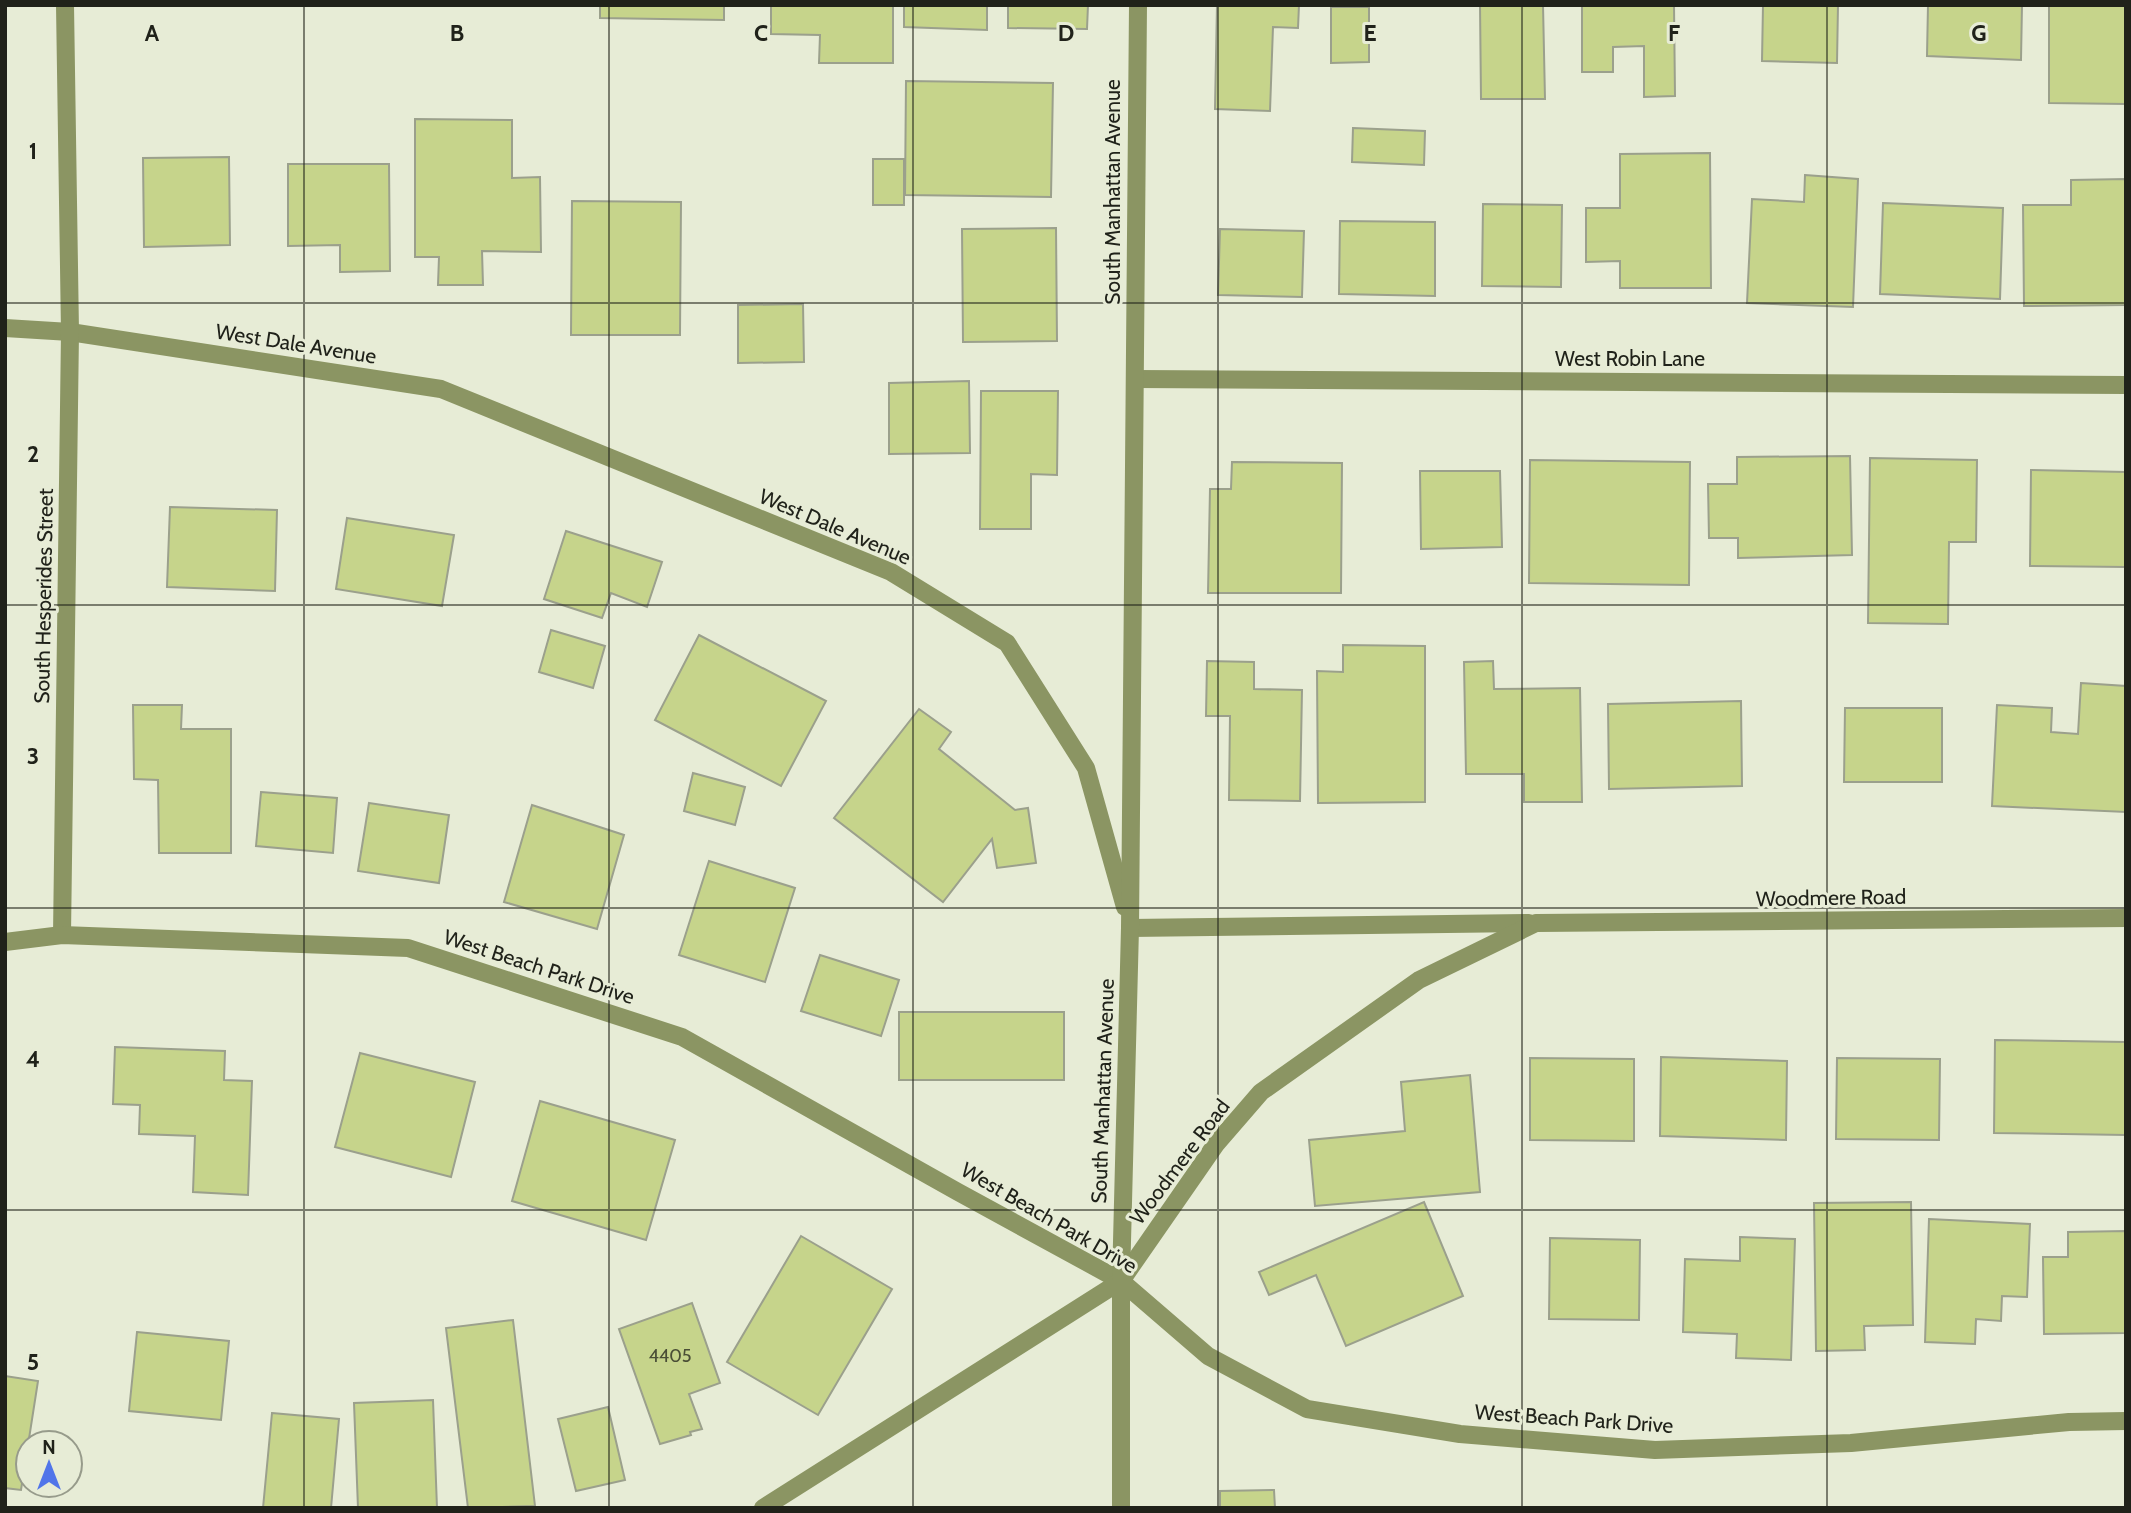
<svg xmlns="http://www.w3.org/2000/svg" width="2131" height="1513" viewBox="0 0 2131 1513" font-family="Cabin,sans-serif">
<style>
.building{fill:#c6d48b;stroke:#9ba08c;stroke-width:2}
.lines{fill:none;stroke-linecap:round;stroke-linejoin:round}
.minor{stroke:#8b9563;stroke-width:18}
.grid{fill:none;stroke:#20221a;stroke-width:2;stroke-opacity:0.55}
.labels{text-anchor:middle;stroke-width:6;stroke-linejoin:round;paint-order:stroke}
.number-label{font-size:18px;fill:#4a4e36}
.street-label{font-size:21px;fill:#20221a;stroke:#e7ecd6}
.grid-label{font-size:23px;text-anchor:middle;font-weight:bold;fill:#20221a;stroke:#e7ecd6;stroke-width:6;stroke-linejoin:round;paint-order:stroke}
</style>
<rect width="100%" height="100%" fill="#e7ecd6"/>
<g class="building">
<polygon points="600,5 724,5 724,20 600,18"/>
<polygon points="771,5 893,5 893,63 819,63 820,35 771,34"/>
<polygon points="904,5 987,5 987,30 904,27"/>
<polygon points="1008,5 1088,5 1087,29 1008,28"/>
<polygon points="1217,5 1299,5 1298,28 1273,27 1270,111 1215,109"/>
<polygon points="1480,5 1543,5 1545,99 1481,99"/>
<polygon points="1582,5 1674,5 1675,96 1644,97 1644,46 1613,47 1613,72 1582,72"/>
<polygon points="1763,5 1838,5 1837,63 1762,61"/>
<polygon points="1928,5 2022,5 2021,60 1927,56"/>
<polygon points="2049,5 2126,5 2126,104 2049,103"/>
<polygon points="1331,7 1369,7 1369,62 1331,63"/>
<polygon points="906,81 1053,83 1051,197 905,195"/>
<polygon points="415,119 512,120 512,178 540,177 541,252 482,251 483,285 438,285 439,257 415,257"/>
<polygon points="1353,128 1425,131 1424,165 1352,162"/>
<polygon points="1710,153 1711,288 1620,288 1620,261 1586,262 1586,208 1620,208 1620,154"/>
<polygon points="229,157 230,245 144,247 143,158"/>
<rect x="873" y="159" width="31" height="46"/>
<polygon points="288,164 389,164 390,271 340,272 340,245 288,246"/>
<polygon points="1805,175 1858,179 1853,307 1747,303 1752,199 1804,202"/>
<polygon points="2126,179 2126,305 2024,306 2023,205 2071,205 2071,180"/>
<polygon points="572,201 681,202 680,335 571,335"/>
<polygon points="1883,203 2003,208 2000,299 1880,294"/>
<polygon points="1483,204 1562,205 1561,287 1482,286"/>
<polygon points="1340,221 1435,222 1435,296 1339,294"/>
<polygon points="1056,228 1057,341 963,342 962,229"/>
<polygon points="1220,229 1304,231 1302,297 1218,295"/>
<polygon points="803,304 804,362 738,363 738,305"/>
<polygon points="969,381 970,453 889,454 889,383"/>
<polygon points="981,391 1058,391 1057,475 1031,474 1031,529 980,529"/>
<polygon points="1850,456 1852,555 1738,558 1738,538 1709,538 1708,484 1737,484 1737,457"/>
<polygon points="1870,458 1977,460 1976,542 1949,542 1948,624 1868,623"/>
<polygon points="1530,460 1690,462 1689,585 1529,583"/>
<polygon points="1232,462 1342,463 1341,593 1208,593 1210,489 1231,489"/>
<polygon points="2031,470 2126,472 2126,567 2030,566"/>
<polygon points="1420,471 1500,471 1502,547 1421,549"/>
<polygon points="170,507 277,510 275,591 167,587"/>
<polygon points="347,518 454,535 442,606 336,589"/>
<polygon points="566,531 662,562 647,607 611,593 602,618 544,599"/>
<polygon points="551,630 605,646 593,688 539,672"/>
<polygon points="699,635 826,701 781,786 655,720"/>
<polygon points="1343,645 1425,646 1425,802 1318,803 1317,671 1343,672"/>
<polygon points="1207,661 1254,662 1254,689 1302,690 1300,801 1229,800 1230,716 1206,716"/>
<polygon points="1493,661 1494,689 1580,688 1582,802 1524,802 1524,774 1466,774 1464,662"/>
<polygon points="2081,683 2126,686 2126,812 1992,806 1997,705 2052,708 2051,732 2078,734"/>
<polygon points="1741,701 1742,786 1609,789 1608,704"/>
<polygon points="133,705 182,705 181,729 231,729 231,853 159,853 158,780 134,779"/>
<polygon points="1845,708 1942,708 1942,782 1844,782"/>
<polygon points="919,709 951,732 939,749 1015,810 1028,808 1036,863 997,868 992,839 943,902 834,818"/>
<polygon points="693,773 745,787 735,825 684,811"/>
<polygon points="261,792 337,798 333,853 256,846"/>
<polygon points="369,803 449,815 439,883 358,871"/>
<polygon points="532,805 624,835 597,929 504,902"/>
<polygon points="709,861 795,888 765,982 679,955"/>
<polygon points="820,955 899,980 881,1036 801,1011"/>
<rect x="899" y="1012" width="165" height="68"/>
<polygon points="1995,1040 2126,1042 2126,1135 1994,1133"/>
<polygon points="115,1047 225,1051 224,1080 252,1081 248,1195 193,1192 195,1136 139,1134 140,1105 113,1104"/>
<polygon points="360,1053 475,1082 451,1177 335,1147"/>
<polygon points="1661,1057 1787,1061 1786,1140 1660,1136"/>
<polygon points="1530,1058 1634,1059 1634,1141 1530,1140"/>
<polygon points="1837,1058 1940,1059 1939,1140 1836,1139"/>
<polygon points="1470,1075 1480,1192 1315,1206 1309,1140 1405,1131 1401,1082"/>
<polygon points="540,1101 675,1140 646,1240 512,1201"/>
<polygon points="1424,1202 1463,1296 1346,1346 1316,1275 1269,1295 1259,1272"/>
<polygon points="1911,1202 1913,1325 1864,1326 1865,1350 1816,1351 1814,1203"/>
<polygon points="1929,1219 2030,1224 2027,1297 2002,1296 2001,1321 1976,1319 1975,1344 1925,1342"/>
<polygon points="2126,1231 2126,1333 2044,1334 2043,1257 2068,1257 2068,1232"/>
<polygon points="801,1236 892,1289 818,1415 727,1362"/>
<polygon points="1740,1237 1795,1239 1791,1360 1736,1358 1737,1334 1683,1332 1685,1259 1740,1261"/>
<polygon points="1550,1238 1640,1240 1639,1320 1549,1319"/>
<polygon points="692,1303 720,1383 689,1394 702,1429 690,1432 691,1435 660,1444 619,1329"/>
<polygon points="513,1320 535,1506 468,1508 446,1328"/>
<polygon points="137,1332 229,1341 221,1420 129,1411"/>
<polygon points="5,1376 38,1381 21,1490 5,1488"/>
<polygon points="433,1400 437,1508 358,1508 354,1403"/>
<polygon points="608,1407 625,1480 576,1491 558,1419"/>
<polygon points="272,1413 339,1419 331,1508 263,1508"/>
<polygon points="1274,1490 1275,1508 1220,1508 1220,1491"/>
</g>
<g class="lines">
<g class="minor">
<polyline points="5,328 70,332 441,389 891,572 1007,643 1086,768 1125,907"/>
<polyline points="1135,379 2126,385"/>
<polyline points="1130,928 1529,923"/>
<polyline points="62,935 70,332 65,5"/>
<polyline points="5,942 62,935 408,948 682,1037 958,1192 1121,1281 1208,1356 1307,1409 1460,1434 1655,1450 1851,1443 2069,1422 2126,1421"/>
<polyline points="763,1508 1121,1281 1216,1144 1261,1092 1419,980 1536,923 2126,918"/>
<polyline points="1121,1508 1121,1281 1130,928 1138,5"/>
</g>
</g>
<path class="grid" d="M304 5V1508M609 5V1508M913 5V1508M1218 5V1508M1522 5V1508M1827 5V1508M5 303H2126M5 605H2126M5 908H2126M5 1210H2126"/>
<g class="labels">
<g class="number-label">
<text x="670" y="1362">4405</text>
</g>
<g class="street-label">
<text transform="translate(1113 192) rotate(-90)" y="7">South Manhattan Avenue</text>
<text transform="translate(296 344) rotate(9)" y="7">West Dale Avenue</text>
<text x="1630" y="366">West Robin Lane</text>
<text transform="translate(835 527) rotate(23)" y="7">West Dale Avenue</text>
<text transform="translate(44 596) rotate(-89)" y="7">South Hesperides Street</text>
<text transform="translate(1831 898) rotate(-1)" y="7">Woodmere Road</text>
<text transform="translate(539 967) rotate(18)" y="7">West Beach Park Drive</text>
<text transform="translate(1103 1091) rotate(-88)" y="7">South Manhattan Avenue</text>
<text transform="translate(1180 1162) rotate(-53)" y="7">Woodmere Road</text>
<text transform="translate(1049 1218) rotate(30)" y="7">West Beach Park Drive</text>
<text transform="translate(1574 1419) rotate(4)" y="7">West Beach Park Drive</text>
</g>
</g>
<g class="grid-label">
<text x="152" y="41">A</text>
<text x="457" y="41">B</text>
<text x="761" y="41">C</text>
<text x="1066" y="41">D</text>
<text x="1370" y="41">E</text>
<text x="1674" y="41">F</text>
<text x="1979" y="41">G</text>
<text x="33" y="159">1</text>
<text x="33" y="462">2</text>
<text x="33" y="764">3</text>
<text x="33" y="1067">4</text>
<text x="33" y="1370">5</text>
</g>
<rect width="2131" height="1513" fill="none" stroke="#20221a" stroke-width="14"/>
<g transform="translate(49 1464)"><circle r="33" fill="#e7ecd6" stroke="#979b8b" stroke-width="2"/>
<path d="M0-5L12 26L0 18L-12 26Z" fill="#5175e9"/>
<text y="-10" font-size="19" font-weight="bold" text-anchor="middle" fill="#20221a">N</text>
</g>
</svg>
